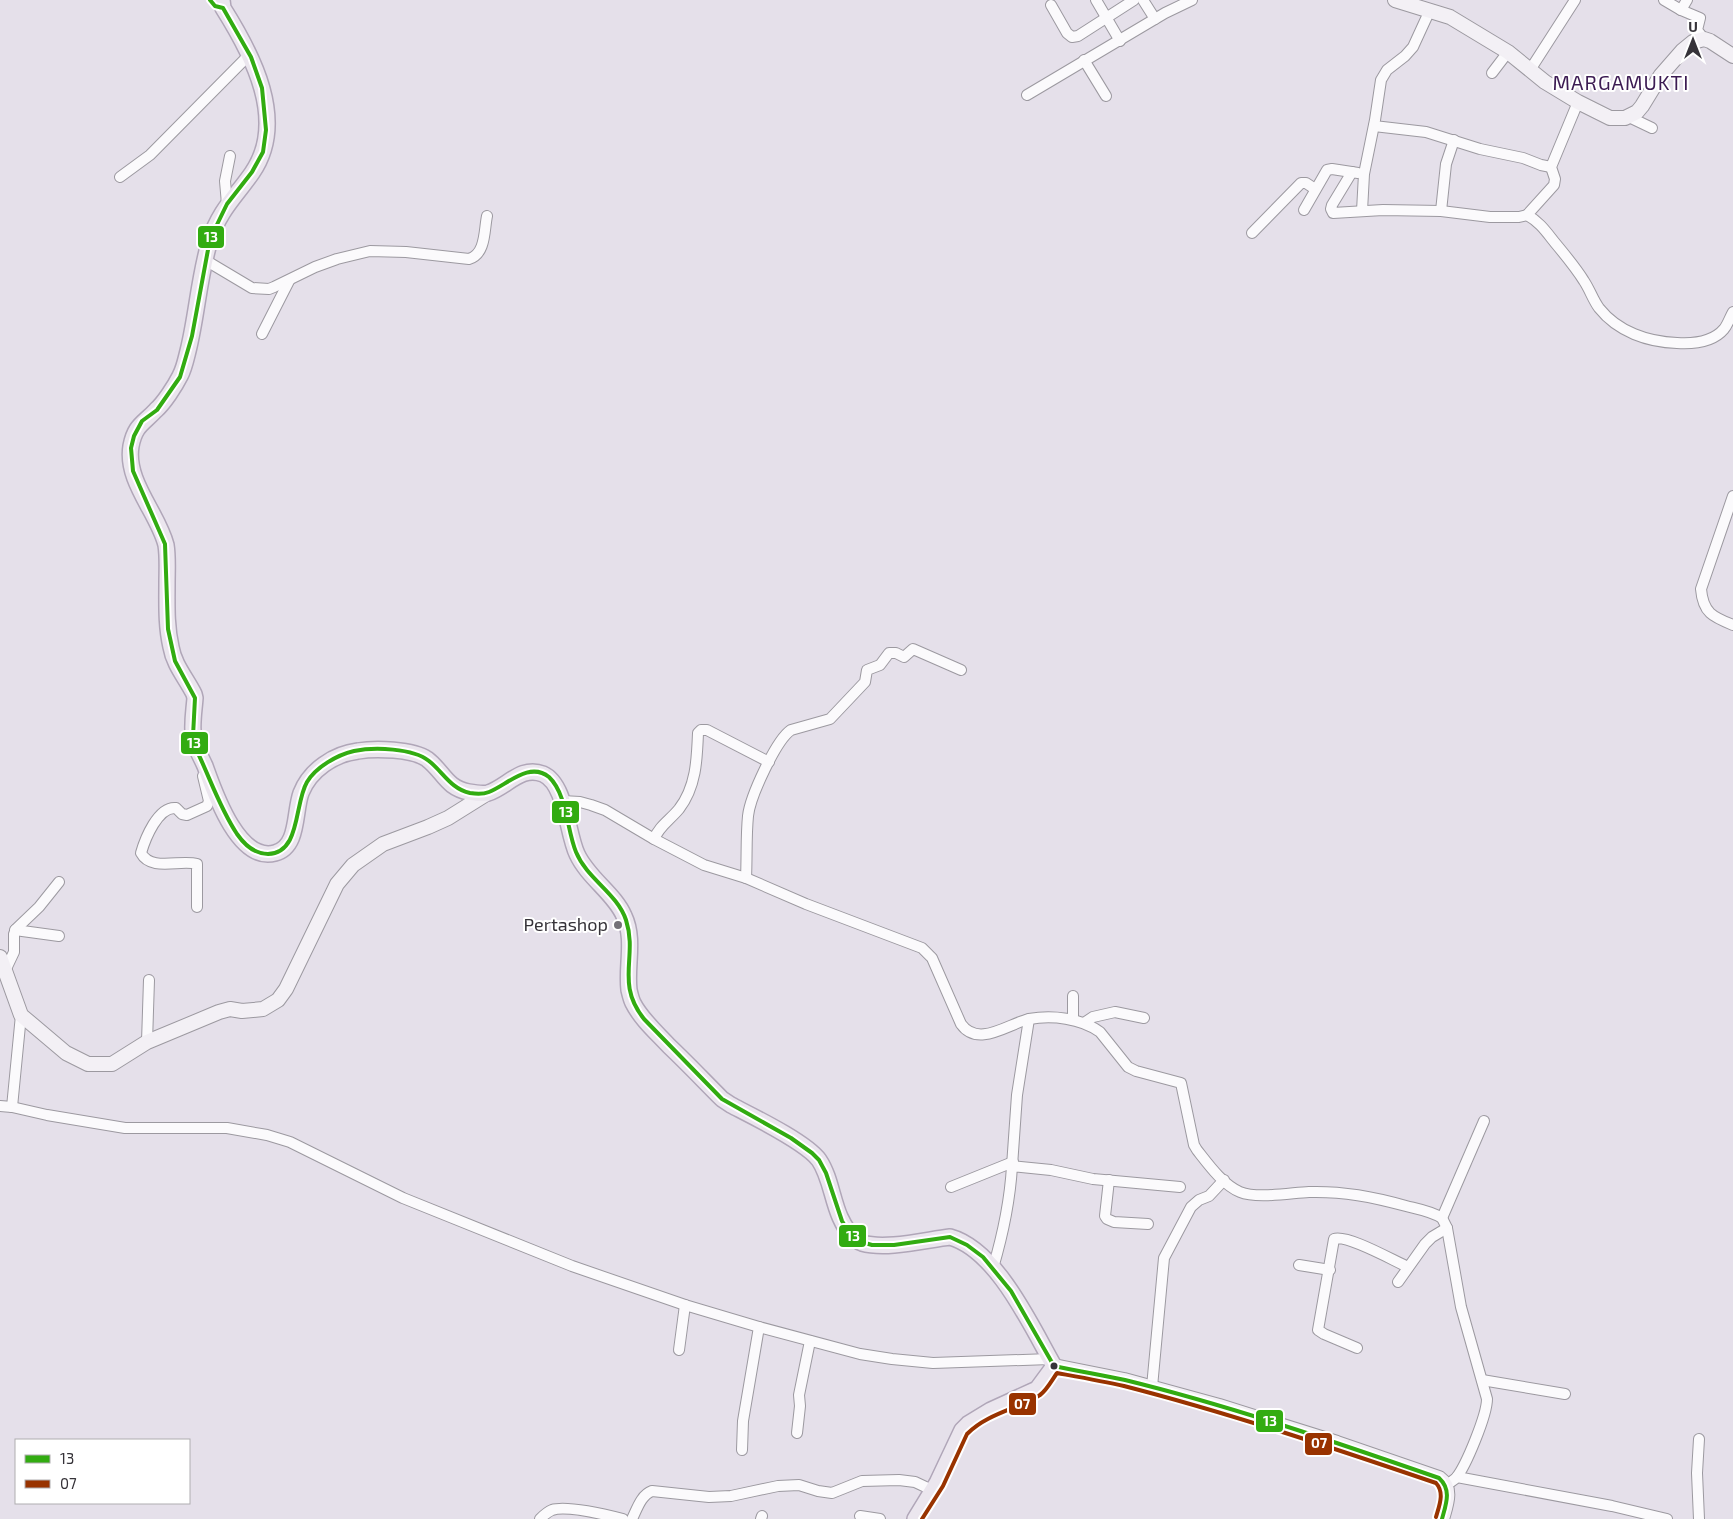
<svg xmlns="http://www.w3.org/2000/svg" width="1733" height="1519" viewBox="0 0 1733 1519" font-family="'Exo 2',sans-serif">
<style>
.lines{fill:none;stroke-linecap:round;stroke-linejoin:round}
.street-casing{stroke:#9c99a0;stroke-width:12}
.secondary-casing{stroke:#9c99a0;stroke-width:16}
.primary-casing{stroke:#b0a6b8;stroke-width:18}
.street{stroke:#fbfafc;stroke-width:10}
.secondary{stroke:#f3f0f5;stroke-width:14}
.primary{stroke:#ebe6ee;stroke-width:15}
.bus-1-casing{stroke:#fff;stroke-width:8}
.bus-2-casing{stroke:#fff;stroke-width:8}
.bus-1{stroke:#32ac11;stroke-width:4}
.bus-2{stroke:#930;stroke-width:4}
.poi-dot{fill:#737077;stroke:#fff;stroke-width:2}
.bus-dot{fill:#363339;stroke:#fff;stroke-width:2}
.labels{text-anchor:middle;stroke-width:4;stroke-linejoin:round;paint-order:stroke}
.poi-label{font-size:18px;fill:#363339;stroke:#fff;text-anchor:end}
.quarter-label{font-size:20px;letter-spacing:1px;fill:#3c1b53;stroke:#fff}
.line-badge{stroke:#fff;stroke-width:2}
.badge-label{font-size:14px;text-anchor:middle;font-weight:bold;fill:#fff}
</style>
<rect width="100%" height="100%" fill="#e5e0ea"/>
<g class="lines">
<defs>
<g id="street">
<polyline points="1096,0 1120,41"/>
<polyline points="1143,0 1155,19"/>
<polyline points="1664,0 1681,10"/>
<polyline points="1687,0 1681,10 1700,18 1697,30 1704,39"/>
<polyline points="1051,5 1067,33 1072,37 1078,36 1134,0"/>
<polyline points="1084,60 1106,96"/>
<polyline points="1530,70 1575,0"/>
<polyline points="1492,73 1508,52"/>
<polyline points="1027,95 1165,13 1192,0"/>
<path d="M1578 102 1551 167 1555 179 1554 185 1527 215C1540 222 1547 233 1556 244 1566 256 1576 268 1584 281 1590 290 1593 300 1599 308 1618 332 1648 342 1677 343 1693 344 1713 342 1724 329 1728 324 1730 317 1733 312"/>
<polyline points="1629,117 1652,128"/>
<polyline points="1374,126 1426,132 1480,149 1523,158 1541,165 1551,167"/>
<polyline points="1352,172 1332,205 1331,209 1333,213 1383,210 1441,211 1490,217 1519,217 1527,215"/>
<polyline points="120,177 150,155 250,54"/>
<polyline points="227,204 225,181 230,156"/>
<polyline points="1304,210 1327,170 1332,169 1358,173"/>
<polyline points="1362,211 1364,174 1375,120 1381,80 1387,70 1405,56 1413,47 1430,10"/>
<polyline points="1441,211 1446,164 1454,140"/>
<polyline points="1252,233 1301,183 1306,183 1315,189"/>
<path d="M205 260 252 288 269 289 274 287 315 267 337 259 370 251 406 252 469 259C486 254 484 230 487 216"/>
<polyline points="262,334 289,281"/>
<path d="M1733 496 1701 589C1703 613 1713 617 1733 625"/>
<path d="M562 801 580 802 591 805 605 810 654 839 704 865 746 878 806 904 922 948 932 958 961 1024C978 1048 1008 1024 1029 1019 1052 1015 1081 1018 1100 1032L1128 1067 1136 1071 1181 1083 1194 1145 1197 1150C1208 1164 1223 1185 1240 1192 1257 1199 1290 1193 1309 1192 1343 1191 1373 1197 1406 1206 1418 1209 1431 1211 1442 1218L1447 1228 1461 1307 1487 1399C1487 1415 1466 1466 1456 1478 1454 1480 1449 1483 1447 1485"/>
<path d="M654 839C660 825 669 821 679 809 696 787 697 760 698 733L701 730H707L769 762"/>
<path d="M746 878C747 858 746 836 748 816 750 797 776 740 791 730L830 719 865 682 867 670 880 665 889 653H896L904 657 913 649 961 670"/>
<path d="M197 907V864C181 859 151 872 141 853 145 839 158 806 176 808L182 814 187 815 207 806 209 801 203 776"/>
<polyline points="15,930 59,936"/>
<polyline points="5,971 14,952 14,934 16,929 39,907 59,882"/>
<polyline points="1073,996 1073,1020"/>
<polyline points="1084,1023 1093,1017 1115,1012 1144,1018"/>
<polyline points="147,1042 149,980"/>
<polyline points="0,1106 12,1107 47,1115 125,1128 227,1128 267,1135 290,1142 403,1198 572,1266 685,1305 759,1327 860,1354 892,1359 933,1363 1050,1359"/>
<polyline points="12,1107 21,1015"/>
<polyline points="1012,1166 1017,1095 1029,1019"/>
<polyline points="1109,1180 1105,1216 1107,1219 1114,1222 1148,1224"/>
<polyline points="951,1187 1013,1162"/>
<polyline points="1442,1218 1484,1121"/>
<polyline points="1299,1265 1330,1270"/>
<path d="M993 1268C1003 1234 1010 1201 1012 1166L1051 1170 1093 1179 1180 1187"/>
<polyline points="1398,1282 1425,1244 1432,1237 1447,1228"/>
<path d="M1357 1348 1324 1334 1318 1330 1334 1239C1347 1234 1394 1261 1408 1267"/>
<polyline points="679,1350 685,1305"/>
<polyline points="1482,1380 1565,1394"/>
<polyline points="1152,1387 1164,1258 1191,1207 1199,1200 1209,1196 1224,1180"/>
<polyline points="797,1433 800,1406 799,1395 810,1341"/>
<polyline points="1699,1439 1697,1473 1699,1519"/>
<polyline points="742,1450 743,1421 759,1327"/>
<polyline points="1457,1477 1612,1506 1667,1519"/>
<polyline points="860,1516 880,1519"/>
<path d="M540 1519C544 1515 547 1512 552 1510 567 1505 607 1515 623 1519"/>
<path d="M632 1519C637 1509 641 1495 652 1491L709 1497 731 1496 778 1486 799 1485 818 1491 832 1493 862 1481 899 1480 915 1482 932 1490"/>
<polyline points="761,1519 762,1516"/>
</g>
<g id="secondary">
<polyline points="1395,0 1450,17 1508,52 1545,82 1578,102 1610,118 1625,118 1637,112 1642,106 1661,75 1682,51 1693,42 1704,39 1710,41 1733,56"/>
<polyline points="0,957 21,1015 66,1053 88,1064 112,1064 147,1042 219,1012 230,1009 242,1011 263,1009 278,1000 286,989 337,884 353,865 383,844 428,827 448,818 488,793"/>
<path d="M1054 1366 1124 1380 1219 1406 1337 1443 1439 1478C1453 1488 1446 1505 1442 1519"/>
</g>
<path id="primary" d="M222 0 223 8C252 54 288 121 252 173 236 196 219 211 210 240 199 276 197 315 188 351 186 359 184 369 180 376 175 386 164 403 156 410 143 424 135 425 131 446 125 481 158 513 166 545 168 557 167 571 167 583 167 604 166 625 171 647 174 665 186 678 194 694L195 698C194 712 191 727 194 740 196 749 201 757 205 766 214 791 238 863 275 853 299 847 294 812 301 793 310 770 334 754 358 751 375 748 413 749 427 759 444 772 446 788 469 792 475 793 483 794 488 793 507 787 521 765 543 774 566 784 567 833 577 854 588 878 615 894 624 916 635 939 626 966 629 990 630 994 631 999 633 1003 641 1019 657 1033 669 1046 687 1063 704 1081 722 1099L731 1105C752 1116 806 1142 819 1160 830 1176 832 1199 840 1217 844 1226 852 1239 862 1243 886 1250 925 1240 950 1237 997 1250 1031 1326 1054 1366L1037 1389 991 1410 968 1424 962 1430 937 1483 915 1519"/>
</defs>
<use href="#street" class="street-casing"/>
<use href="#secondary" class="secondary-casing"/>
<use href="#primary" class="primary-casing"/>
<use href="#street" class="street"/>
<use href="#secondary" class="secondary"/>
<use href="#primary" class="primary"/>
<defs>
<g id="bus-1">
<path d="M210 0 215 6 223 8 251 57 262 88 266 130 263 152 252 172 227 204 210 239 192 336 180 377 157 410 142 421 134 436 131 448 133 471 165 544 168 629 175 661 195 698 193 736 195 747C209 775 219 807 237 834 244 844 255 854 268 854 301 853 294 804 307 782 316 767 337 755 354 751 374 747 413 748 429 761 443 772 451 789 470 793 476 794 484 794 489 792 507 785 529 761 549 777 567 794 567 831 576 852 587 879 617 893 626 920 638 957 615 983 644 1019L722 1099 791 1138 812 1153 819 1160 826 1173 842 1221 849 1232 858 1241 872 1245H894L950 1237 967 1245 983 1257 1011 1291 1054 1366"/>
<path d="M1054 1366C1077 1371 1101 1375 1125 1380 1231 1406 1335 1442 1439 1478 1452 1490 1446 1504 1442 1519"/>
</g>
<path id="bus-2" d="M922 1519 943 1486 967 1434C988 1413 1018 1409 1040 1395 1047 1390 1052 1380 1057 1373 1079 1377 1102 1381 1124 1386 1229 1413 1333 1448 1436 1483 1445 1493 1439 1506 1436 1517"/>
</defs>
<use href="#bus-1" class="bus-1-casing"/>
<use href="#bus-2" class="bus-2-casing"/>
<use href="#bus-1" class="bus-1"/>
<use href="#bus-2" class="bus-2"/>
</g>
<circle class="poi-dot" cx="618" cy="925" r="5"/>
<circle class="bus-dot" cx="1054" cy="1366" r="4.5"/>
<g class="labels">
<g class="poi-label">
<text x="608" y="931">Pertashop</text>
</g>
<g class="quarter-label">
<text x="1621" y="90">MARGAMUKTI</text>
</g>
</g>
<g class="line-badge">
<rect x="197" y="225" width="28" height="24" rx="5" fill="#32ac11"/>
<rect x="180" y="731" width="29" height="24" rx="5" fill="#32ac11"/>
<rect x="551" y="800" width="29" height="24" rx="5" fill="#32ac11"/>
<rect x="838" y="1224" width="29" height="24" rx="5" fill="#32ac11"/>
<rect x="1008" y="1392" width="29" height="24" rx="5" fill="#930"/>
<rect x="1255" y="1409" width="29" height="24" rx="5" fill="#32ac11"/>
<rect x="1304" y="1432" width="29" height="24" rx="5" fill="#930"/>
</g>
<g class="badge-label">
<text x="211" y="242">13</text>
<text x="194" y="748">13</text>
<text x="566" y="817">13</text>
<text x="853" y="1241">13</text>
<text x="1022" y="1409">07</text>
<text x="1270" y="1426">13</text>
<text x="1319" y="1448">07</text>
</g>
<rect x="15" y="1439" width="175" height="65" fill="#ffffff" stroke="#afadb0"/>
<rect x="25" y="1455" width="25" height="8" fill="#32ac11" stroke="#afadb0"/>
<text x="60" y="1464" font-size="15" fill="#363339">13</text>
<rect x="25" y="1480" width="25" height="8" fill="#993300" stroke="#afadb0"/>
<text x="60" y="1489" font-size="15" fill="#363339">07</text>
<g transform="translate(1693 40)" stroke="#ffffff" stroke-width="4" paint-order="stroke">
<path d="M0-4L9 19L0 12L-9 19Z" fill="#363339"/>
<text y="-8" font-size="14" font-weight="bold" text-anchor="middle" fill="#363339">U</text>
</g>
</svg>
